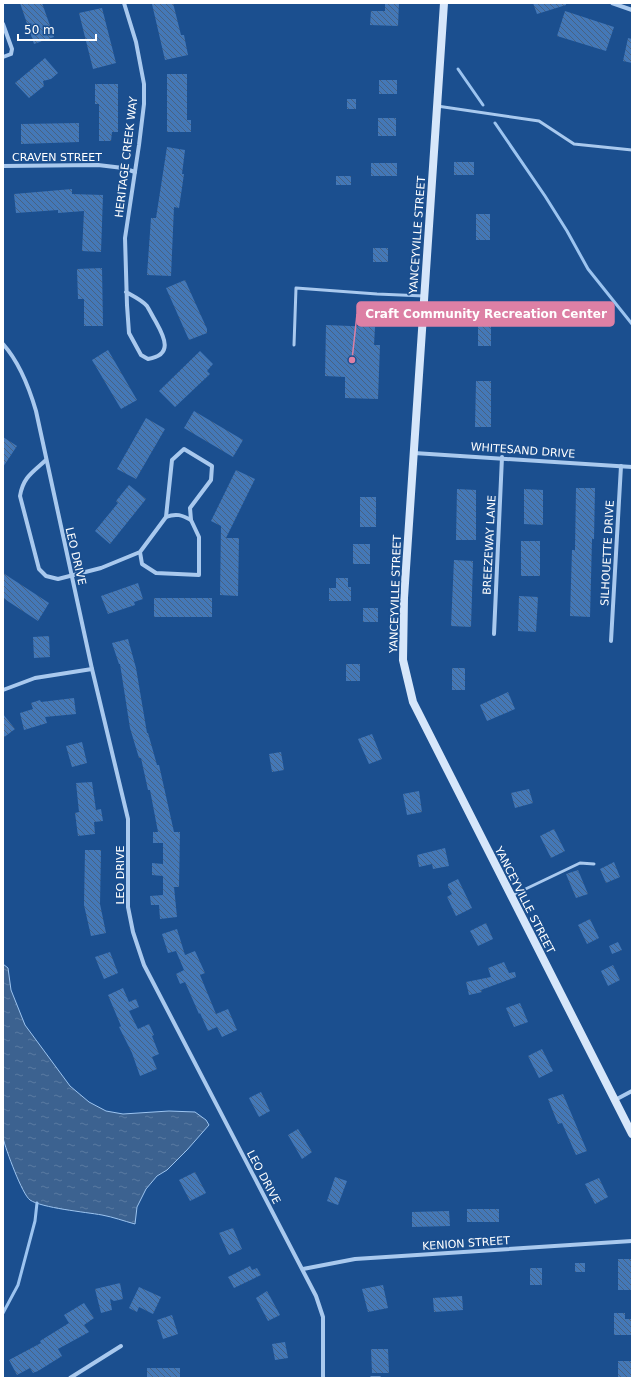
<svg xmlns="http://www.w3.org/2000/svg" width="635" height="1381" viewBox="0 0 635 1381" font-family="'DejaVu Sans',sans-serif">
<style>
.water{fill:url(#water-ripples);stroke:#9cc4f0}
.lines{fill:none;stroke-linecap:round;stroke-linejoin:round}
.stream{stroke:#9cc4f0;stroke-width:3}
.building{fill:url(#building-back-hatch)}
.service{stroke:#a9c9ee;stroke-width:3}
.minor{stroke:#a9c9ee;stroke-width:4}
.secondary{stroke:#d6e6fa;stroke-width:8}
.labels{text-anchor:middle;stroke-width:3.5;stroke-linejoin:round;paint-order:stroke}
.street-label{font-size:11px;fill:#fff;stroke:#1b4f8f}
.leader{fill:none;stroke:#dd80a5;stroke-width:1.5}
.callout-dot{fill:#dd80a5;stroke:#1b4f8f;stroke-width:1.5}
.callout{fill:#dd80a5;stroke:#dd80a5;stroke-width:1.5}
.callout-label{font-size:12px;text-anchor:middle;font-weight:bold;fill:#fff}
</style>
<defs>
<pattern id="water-ripples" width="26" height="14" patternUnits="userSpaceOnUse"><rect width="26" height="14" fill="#3c6290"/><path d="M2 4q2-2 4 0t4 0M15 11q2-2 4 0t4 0" fill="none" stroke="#597aa1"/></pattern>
<pattern id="building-back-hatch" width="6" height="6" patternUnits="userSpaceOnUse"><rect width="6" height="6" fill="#4478b7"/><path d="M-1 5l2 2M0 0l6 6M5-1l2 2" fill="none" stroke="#486282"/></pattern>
</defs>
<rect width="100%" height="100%" fill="#1b4f8f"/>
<path class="water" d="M3 964 8 968 11 990 25 1025 70 1086 89 1102 106 1111 123 1114 169 1111 195 1112 206 1120 209 1125 187 1150 167 1170 157 1176 146 1189 137 1207 135 1224C124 1221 113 1217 102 1215 85 1212 42 1208 30 1200 22 1194 6 1150 3 1138Z"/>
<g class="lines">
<g class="stream">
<polyline points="458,69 483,105"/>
<polyline points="495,123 545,196 567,231 588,269 632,324"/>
<polyline points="3,1313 18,1285 35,1221 37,1203"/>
</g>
</g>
<g class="building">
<polygon points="20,3 42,3 54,37 34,44"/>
<polygon points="157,3 173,3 181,35 184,35 188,55 165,60 152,4"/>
<polygon points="385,3 399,3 398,26 370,25 371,11 385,11"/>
<polygon points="533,3 566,3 566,5 537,14"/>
<polygon points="102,8 116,63 93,69 79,13"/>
<polygon points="565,11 614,27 606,51 557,36"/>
<polygon points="628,38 632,39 632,63 623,61"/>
<polygon points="45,58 58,73 51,79 43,81 44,86 29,98 15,83"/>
<polygon points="167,74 187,74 187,120 191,120 191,132 167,132"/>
<rect x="379" y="80" width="18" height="14"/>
<polygon points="95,84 118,84 118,132 112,132 111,141 99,141 99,104 95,104"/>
<rect x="347" y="99" width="9" height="10"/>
<rect x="378" y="118" width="18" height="18"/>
<polygon points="79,123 79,142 21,144 21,124"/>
<polygon points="167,147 185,150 182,174 184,174 179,208 174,207 171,276 147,275 151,218 156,218"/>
<rect x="454" y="162" width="20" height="13"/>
<rect x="371" y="163" width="26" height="13"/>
<rect x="336" y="176" width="15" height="9"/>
<polygon points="72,189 72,194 103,195 101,252 82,251 84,211 58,213 58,210 16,213 14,194"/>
<rect x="476" y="214" width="14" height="26"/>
<rect x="373" y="248" width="15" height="14"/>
<polygon points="102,268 103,326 84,326 84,299 78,299 77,269"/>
<polygon points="185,280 207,329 207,333 189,340 166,288"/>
<polygon points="326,325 375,327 374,345 380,345 378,399 345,398 345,377 325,376"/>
<rect x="478" y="326" width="13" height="20"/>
<polygon points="108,350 137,400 121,409 92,360"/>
<polygon points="200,351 213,364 207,371 210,374 175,407 159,391"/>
<polygon points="476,381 491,381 491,427 475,427"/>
<polygon points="194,411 243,440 233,457 184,428"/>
<polygon points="146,418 165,429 136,479 117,469"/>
<polygon points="3,437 17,446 3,467"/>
<polygon points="236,470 255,479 226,538 239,538 238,596 220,595 221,526 211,521"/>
<polygon points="129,485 146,499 110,544 95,531 118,503 116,501"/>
<polygon points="576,488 595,488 594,539 592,539 590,617 570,616 572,550 575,550"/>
<polygon points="457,489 476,490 476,540 456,540"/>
<polygon points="524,489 543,490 543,525 524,524"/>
<rect x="360" y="497" width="16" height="30"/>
<rect x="521" y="541" width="19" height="35"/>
<rect x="353" y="544" width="17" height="20"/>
<polygon points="454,560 473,561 471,627 451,626"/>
<polygon points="3,573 49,603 38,621 3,598"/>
<polygon points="336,578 348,578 348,587 351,587 351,601 329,601 329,588 336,588"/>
<polygon points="138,583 143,599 134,602 135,605 108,614 101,596"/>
<polygon points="519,596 538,597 536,632 518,631"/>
<rect x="154" y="598" width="58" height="19"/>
<rect x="363" y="608" width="15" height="14"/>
<polygon points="49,636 50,657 34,658 33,637"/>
<polygon points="128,639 136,668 147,733 148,733 157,765 159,765 174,832 180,832 179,887 174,887 177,917 160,919 159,905 151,905 150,896 163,895 163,876 152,875 152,863 163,864 163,843 153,843 153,832 158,832 150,790 148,790 141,758 139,758 130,728 120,664 119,664 112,643"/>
<rect x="346" y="664" width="14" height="17"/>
<rect x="452" y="668" width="13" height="22"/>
<polygon points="508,692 515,709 487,721 480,705"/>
<polygon points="74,698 76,714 45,717 47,723 24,730 20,713 33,709 31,703 40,700 41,702"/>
<polygon points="3,714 15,729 3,738"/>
<polygon points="372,734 382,759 369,764 358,739"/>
<polygon points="82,742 87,763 72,767 66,746"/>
<polygon points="281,752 284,770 272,772 269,754"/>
<polygon points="92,782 96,810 101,809 103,821 94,822 95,834 78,836 75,813 79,812 76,783"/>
<polygon points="529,789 533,803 515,808 511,793"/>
<polygon points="419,791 422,812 407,815 403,794"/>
<polygon points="554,829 565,851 551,858 540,836"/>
<polygon points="445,848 449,866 433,869 432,864 419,867 417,855"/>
<polygon points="85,850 101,850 100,904 106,933 91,936 84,905"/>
<polygon points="614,862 620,877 606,883 600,869"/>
<polygon points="578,870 588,894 576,898 566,874"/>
<polygon points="458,879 472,908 456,916 447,897 452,894 448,887 448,884"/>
<polygon points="590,919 599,938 587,944 578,925"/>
<polygon points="486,923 493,939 478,946 470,931"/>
<polygon points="177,929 185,955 195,951 205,973 200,975 216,1014 228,1009 237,1030 222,1037 217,1027 208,1031 200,1013 199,1014 185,982 180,984 176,974 184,970 176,951 168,953 162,934"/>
<polygon points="618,942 622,950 612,954 609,946"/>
<polygon points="110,952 118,973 104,979 95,957"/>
<polygon points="504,962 509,973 515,972 516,977 481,990 482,992 469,995 466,982 491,977 488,968"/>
<polygon points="613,965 620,980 608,986 601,971"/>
<polygon points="123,988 129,1002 136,999 139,1007 129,1011 138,1029 149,1024 154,1035 152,1036 159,1054 152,1057 157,1069 140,1076 132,1053 119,1027 121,1026 108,995"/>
<polygon points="520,1003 528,1022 514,1027 506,1008"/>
<polygon points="542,1049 553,1071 539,1078 528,1056"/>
<polygon points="261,1092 270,1111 259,1117 249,1098"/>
<polygon points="563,1094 587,1151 576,1155 562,1123 558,1124 548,1099"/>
<polygon points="298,1129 312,1152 302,1159 288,1135"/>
<polygon points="195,1172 206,1193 190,1201 179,1180"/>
<polygon points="335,1177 347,1181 338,1205 327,1201"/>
<polygon points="599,1178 608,1197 595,1204 585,1184"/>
<rect x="467" y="1209" width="32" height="13"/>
<polygon points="449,1211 450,1226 412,1227 412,1212"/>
<polygon points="233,1228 242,1249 229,1255 219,1233"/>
<rect x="618" y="1259" width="13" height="31"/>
<rect x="575" y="1263" width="10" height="9"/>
<polygon points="250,1266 252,1270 257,1268 261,1275 234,1288 228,1277"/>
<rect x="530" y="1268" width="12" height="17"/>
<polygon points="120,1283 123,1299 114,1301 110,1299 112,1310 101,1313 95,1289"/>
<polygon points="383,1285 388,1308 368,1312 362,1289"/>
<polygon points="139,1287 161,1297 153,1314 139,1307 137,1312 129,1308"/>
<polygon points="267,1291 280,1315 268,1321 256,1298"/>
<polygon points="462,1296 463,1310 434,1312 433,1298"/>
<polygon points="84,1303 94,1318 84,1325 89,1332 58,1349 62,1356 38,1371 33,1373 30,1368 17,1375 9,1360 41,1343 40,1341 69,1323 64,1315"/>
<polygon points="614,1313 625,1313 625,1319 632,1319 632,1335 614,1335"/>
<polygon points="172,1315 178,1334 163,1339 157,1320"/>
<polygon points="285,1342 288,1358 275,1360 272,1344"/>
<polygon points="371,1349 388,1349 389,1373 372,1373"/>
<rect x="618" y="1361" width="14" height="17"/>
<rect x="147" y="1368" width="33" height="10"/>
</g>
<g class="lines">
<g class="service">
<polyline points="437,106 539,121 574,144 632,150"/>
<polyline points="294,345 296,288 377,294 424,296"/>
<polyline points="513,895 580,863 594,864"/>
<polyline points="371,1378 380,1378"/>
</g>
<g class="minor">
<path d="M124 3 136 42 144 84V104L139 145 125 238 127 305 129 333 141 355 148 359C173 355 165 338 156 322 153 317 150 311 147 306 142 300 133 296 126 292"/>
<polyline points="612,3 632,10"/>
<polyline points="3,24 12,49 11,54 3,57"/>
<polyline points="3,166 98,165 123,168 135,172"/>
<path d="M3 344C20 363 29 387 36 411L92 669 128 819V907L133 932 144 965 316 1296 323 1317V1378"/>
<polyline points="414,453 632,467"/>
<path d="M46 460C33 472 23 477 20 496L39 569 46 576 58 579 101 568 140 552 166 517 172 460 184 449 212 466 211 480 190 508 191 520 199 537V575L156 573 142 564 140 552"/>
<path d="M166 517C176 513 182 515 191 520"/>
<polyline points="494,634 502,457"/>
<polyline points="611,641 621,466"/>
<polyline points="3,690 35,678 92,669"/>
<polyline points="615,1100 632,1091"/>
<polyline points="303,1269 355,1259 632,1241"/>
<polyline points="70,1378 121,1346"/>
</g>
<polyline class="secondary" points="444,3 404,598 403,660 413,702 632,1134"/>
</g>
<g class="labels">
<g class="street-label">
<text x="57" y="161">CRAVEN STREET</text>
<text transform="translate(126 157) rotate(-83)" y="4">HERITAGE CREEK WAY</text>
<text transform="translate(417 235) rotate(-86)" y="4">YANCEYVILLE STREET</text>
<text transform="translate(523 450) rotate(4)" y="4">WHITESAND DRIVE</text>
<text transform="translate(489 545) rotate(-87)" y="4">BREEZEWAY LANE</text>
<text transform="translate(607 553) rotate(-87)" y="4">SILHOUETTE DRIVE</text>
<text transform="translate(76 556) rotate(77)" y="4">LEO DRIVE</text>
<text transform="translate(395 594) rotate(-88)" y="4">YANCEYVILLE STREET</text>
<text transform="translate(120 875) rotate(-90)" y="4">LEO DRIVE</text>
<text transform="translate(525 900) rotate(63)" y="4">YANCEYVILLE STREET</text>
<text transform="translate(264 1177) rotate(62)" y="4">LEO DRIVE</text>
<text transform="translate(466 1243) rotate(-4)" y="4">KENION STREET</text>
</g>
</g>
<path class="leader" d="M352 360L357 314"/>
<circle class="callout-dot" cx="352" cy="360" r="4"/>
<rect class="callout" x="357" y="302" width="257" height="24" rx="4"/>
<g class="callout-label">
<text x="486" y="318">Craft Community Recreation Center</text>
</g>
<rect width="635" height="1381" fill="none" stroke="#ffffff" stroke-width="8"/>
<path d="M18 34v6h78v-6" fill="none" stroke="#ffffff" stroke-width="2"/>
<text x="24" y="34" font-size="12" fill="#ffffff" stroke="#1b4f8f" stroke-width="3" paint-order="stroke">50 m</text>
</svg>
